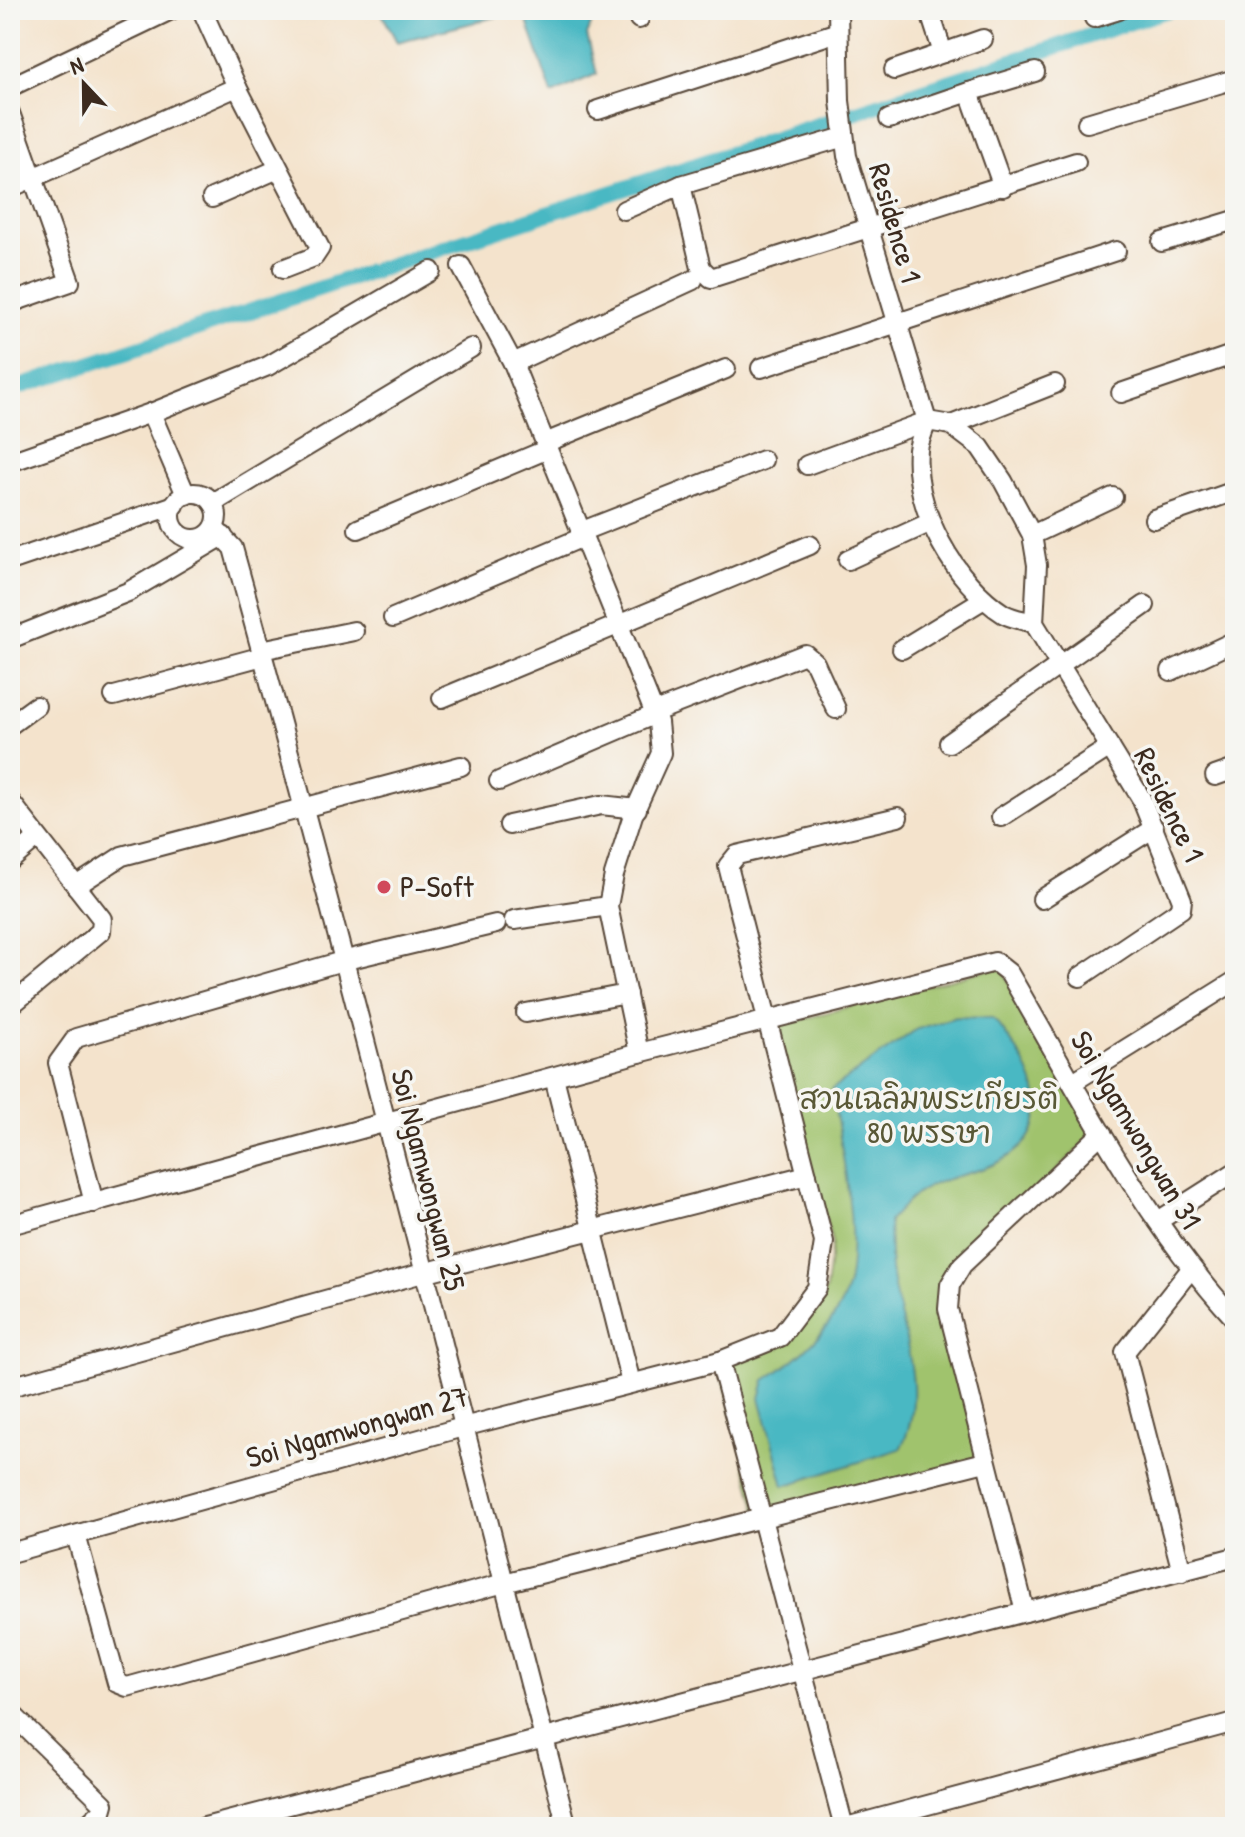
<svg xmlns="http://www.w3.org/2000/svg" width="1245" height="1837" viewBox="0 0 1245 1837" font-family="'Patrick Hand','Playpen Sans Thai',sans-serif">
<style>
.green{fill:#a0c36d;stroke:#6e7646;stroke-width:2}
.water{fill:#4ab8c3;stroke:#427170;stroke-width:2}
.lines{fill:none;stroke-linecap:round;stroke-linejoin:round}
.canal{stroke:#4ab8c3;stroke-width:16}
.minor-casing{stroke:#574638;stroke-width:22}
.minor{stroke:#fff;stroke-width:18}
.poi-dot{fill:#d1495b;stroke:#f6f6f2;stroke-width:3}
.labels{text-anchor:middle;stroke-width:7;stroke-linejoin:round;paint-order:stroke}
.street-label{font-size:30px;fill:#3b2a1e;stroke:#f6f6f2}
.poi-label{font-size:30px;fill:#3b2a1e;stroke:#f6f6f2;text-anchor:start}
.park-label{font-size:30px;fill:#595836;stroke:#f6f6f2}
</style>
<rect width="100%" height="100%" fill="#f6f6f2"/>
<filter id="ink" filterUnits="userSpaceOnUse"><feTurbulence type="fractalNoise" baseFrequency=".0125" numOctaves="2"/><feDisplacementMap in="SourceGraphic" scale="16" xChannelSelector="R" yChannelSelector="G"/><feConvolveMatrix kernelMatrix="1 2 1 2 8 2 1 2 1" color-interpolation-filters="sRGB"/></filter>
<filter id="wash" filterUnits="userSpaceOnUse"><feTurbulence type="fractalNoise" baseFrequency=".006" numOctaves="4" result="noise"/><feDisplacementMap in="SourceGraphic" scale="32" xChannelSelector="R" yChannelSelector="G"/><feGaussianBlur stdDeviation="1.8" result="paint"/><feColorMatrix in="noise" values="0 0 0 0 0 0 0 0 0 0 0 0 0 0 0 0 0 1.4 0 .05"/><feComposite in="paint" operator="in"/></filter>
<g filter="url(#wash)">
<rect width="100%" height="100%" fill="#f4e3cc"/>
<polygon class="green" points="1000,966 1095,1132 946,1282 980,1459 758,1515 719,1366 787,1343 826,1290 832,1242 774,1027"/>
<g class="water">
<polygon points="380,10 597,10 587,35 597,74 552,94 523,10 397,42"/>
<path d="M956 1017 993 1018C1035 1068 1069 1133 990 1166 968 1175 941 1178 921 1191 909 1198 899 1211 889 1221 890 1239 889 1258 892 1276 901 1333 930 1393 900 1449L784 1486 760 1398 765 1380C795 1361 826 1336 842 1302 865 1254 840 1143 832 1089L917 1029Z"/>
</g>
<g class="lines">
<polyline class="canal" points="10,390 1168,10"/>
</g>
</g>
<g filter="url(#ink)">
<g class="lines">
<defs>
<g id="minor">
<polyline points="202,10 237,87 320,248 314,257 283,269"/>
<path d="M838 10 840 101 847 156 927 421C924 430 919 441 918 450 913 509 955 583 1004 614 1013 619 1024 620 1034 623"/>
<polyline points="1094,18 1119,10"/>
<polyline points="639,19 640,10"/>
<polyline points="943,53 983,39"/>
<polyline points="894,70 943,53 929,10"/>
<polyline points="10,87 171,10"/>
<polyline points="598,110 838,32"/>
<polyline points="10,113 70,282 10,303"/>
<polyline points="889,119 969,92"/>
<polyline points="1087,123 1235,79"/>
<polyline points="681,185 701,268 711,278 1076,162"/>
<polyline points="1003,187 969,92 1035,72"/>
<polyline points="10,188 237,87"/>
<polyline points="212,198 278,169"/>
<polyline points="624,210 681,185 844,137"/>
<polyline points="1162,242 1235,220"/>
<polyline points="461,266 513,363 658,722 661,753 633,815 614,875 608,906 639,1053"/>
<polyline points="513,363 693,280"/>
<polyline points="761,368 1116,251"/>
<polyline points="1121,393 1235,354"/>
<polyline points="151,413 268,366 431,271"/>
<polyline points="927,421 951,425 980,447 1003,481 1032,535 1037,565 1034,623 1141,798 1182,900 1181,909 1080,977"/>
<polyline points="951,425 1055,384"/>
<polyline points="545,443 726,369"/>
<polyline points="10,462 151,413 186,495"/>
<polyline points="807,465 927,421"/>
<circle cx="194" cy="516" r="23"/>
<polyline points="213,503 471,348"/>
<polyline points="1154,519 1235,491"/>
<path d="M214 528 233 548C351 972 456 1400 567 1827"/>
<polyline points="358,529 548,449"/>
<polyline points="580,532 763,460"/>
<polyline points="1032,535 1113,497"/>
<polyline points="848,560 931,522"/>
<polyline points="10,561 175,505"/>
<polyline points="393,618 583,537"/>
<polyline points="10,639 128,592 223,536"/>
<polyline points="902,649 984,599"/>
<polyline points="261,650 354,631"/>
<polyline points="1171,671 1235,641"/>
<polyline points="114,696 263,656"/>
<polyline points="442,698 810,545"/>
<polyline points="655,712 805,654 815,663 836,709"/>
<polyline points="10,725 36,706"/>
<polyline points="949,743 1145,605"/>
<polyline points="1215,776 1235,769"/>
<polyline points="499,781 656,714"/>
<polyline points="10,801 102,919 101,931 10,1006"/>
<polyline points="1001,817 1110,747"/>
<polyline points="509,825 601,805 637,809"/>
<polyline points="10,861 37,838"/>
<polyline points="76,886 122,856 461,766"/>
<polyline points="1042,899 1154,828"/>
<polyline points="514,920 608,906"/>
<polyline points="526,1013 627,994"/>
<polyline points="554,1077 631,1383"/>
<polyline points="1073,1082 1235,981"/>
<polyline points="94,1203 58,1063 76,1038 346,960 496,924"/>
<polyline points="1158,1221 1235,1172"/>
<path d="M10 1225 639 1053 995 962 1009 973C1078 1091 1141 1217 1235 1319"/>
<polyline points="720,1361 844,1827"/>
<polyline points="10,1387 423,1273 807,1175"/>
<polyline points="76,1535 117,1683 127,1687 504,1583 985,1462"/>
<polyline points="10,1553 463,1427 720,1361 780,1337 817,1288 824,1242 728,866 737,855 898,817"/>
<polyline points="1182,1572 1125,1352 1190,1270"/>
<polyline points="1025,1612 948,1309 950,1285 962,1265 1102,1133"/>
<polyline points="10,1712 104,1804 102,1811 85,1827"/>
<polyline points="205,1827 1235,1557"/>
<polyline points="846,1827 1235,1722"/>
</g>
</defs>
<use href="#minor" class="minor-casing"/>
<use href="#minor" class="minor"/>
</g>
</g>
<circle class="poi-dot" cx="384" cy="887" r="8"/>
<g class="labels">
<g class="street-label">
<text transform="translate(895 223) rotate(74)" y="10">Residence 1</text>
<text transform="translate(1169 805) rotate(64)" y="10">Residence 1</text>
<text transform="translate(1136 1130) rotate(59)" y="10">Soi Ngamwongwan 31</text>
<text transform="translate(428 1180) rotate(76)" y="10">Soi Ngamwongwan 25</text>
<text transform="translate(357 1427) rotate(-16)" y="10">Soi Ngamwongwan 27</text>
</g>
<g class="poi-label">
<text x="400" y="897">P-Soft</text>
</g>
<g class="park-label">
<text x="929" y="1109">สวนเฉลิมพระเกียรติ<tspan x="929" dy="34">80 พรรษา</tspan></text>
</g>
</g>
<rect width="1245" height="1837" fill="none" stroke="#f6f6f2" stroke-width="40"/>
<g transform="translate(84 84) rotate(338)" stroke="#f6f6f2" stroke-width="6" paint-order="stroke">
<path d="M0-6L14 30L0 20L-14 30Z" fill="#3b2a1e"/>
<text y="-12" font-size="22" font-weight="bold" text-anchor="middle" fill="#3b2a1e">N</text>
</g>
</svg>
